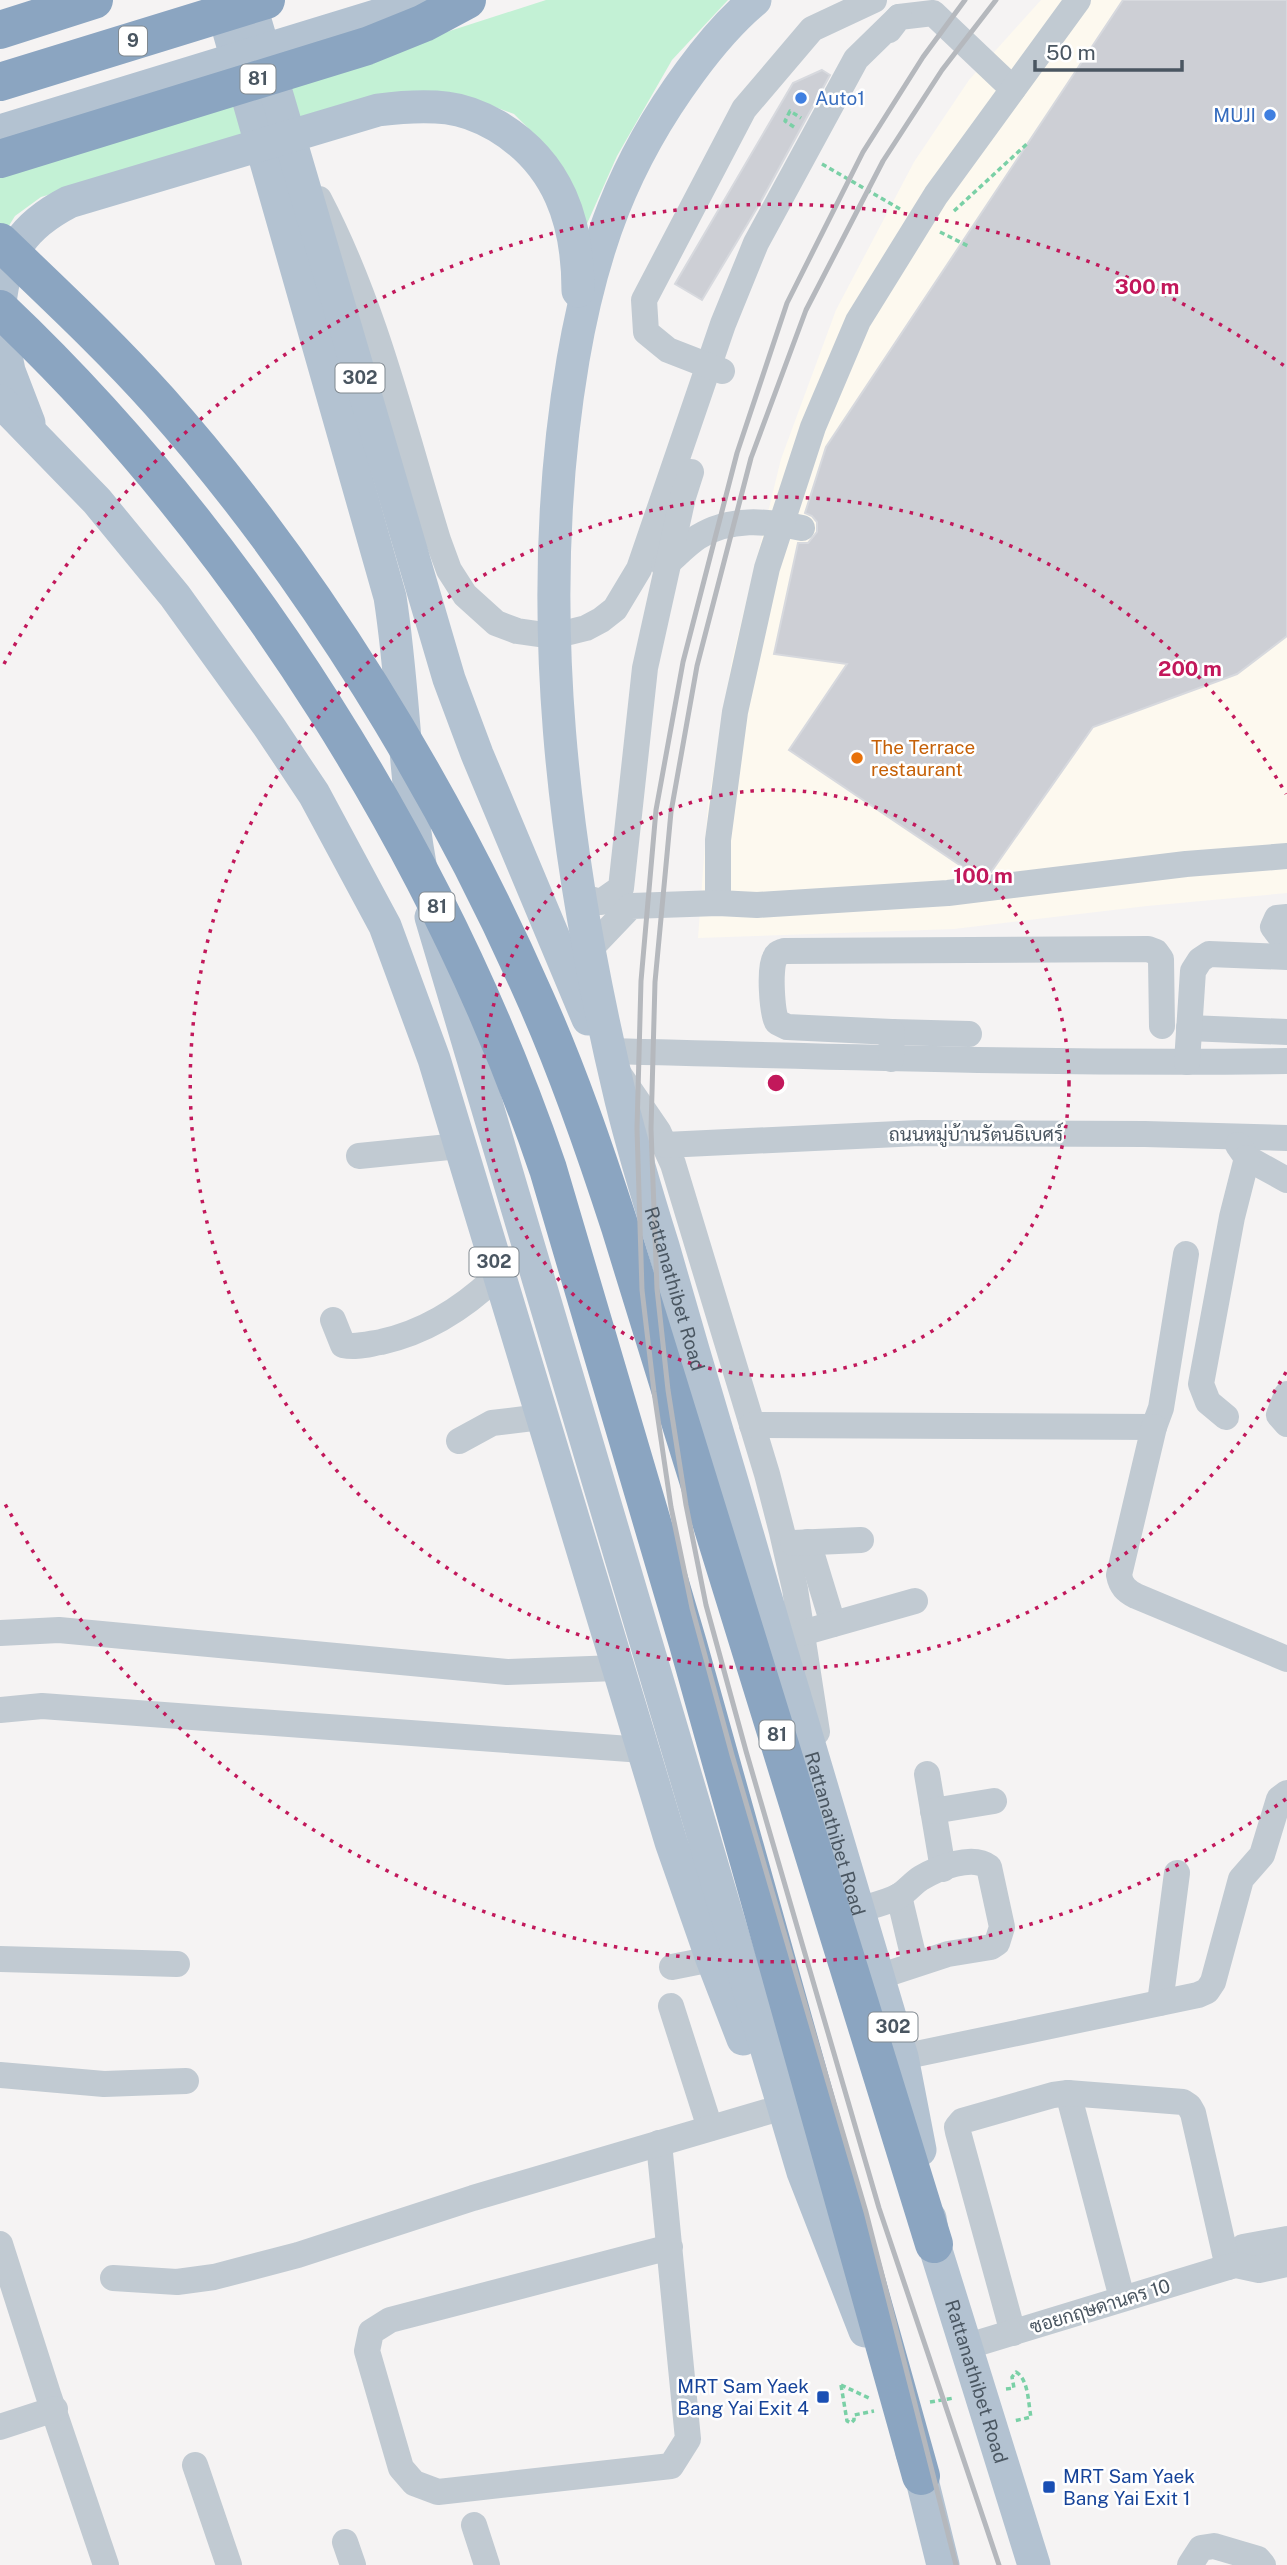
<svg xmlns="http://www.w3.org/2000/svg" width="1287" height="2565" viewBox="0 0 1287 2565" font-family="'Public Sans',Sarabun,sans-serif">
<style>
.commercial{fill:#fdf9ef}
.green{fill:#c3f1d5}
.building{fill:#cdcfd5;stroke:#d7d9de;stroke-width:2}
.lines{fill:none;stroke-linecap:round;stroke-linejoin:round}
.path{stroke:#7ad0a6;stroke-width:3.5;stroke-dasharray:5 3.5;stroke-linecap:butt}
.minor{stroke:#c1cad2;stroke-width:26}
.major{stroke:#b3c2d1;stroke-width:33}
.highway{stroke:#8ba5c1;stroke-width:38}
.rail{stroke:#b5b8bd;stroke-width:5}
.ring{fill:none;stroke:#c2185b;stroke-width:3.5;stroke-dasharray:3.5 7}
.shop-dot{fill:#3f7fe0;stroke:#fff;stroke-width:2.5}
.food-dot{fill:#e8710a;stroke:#fff;stroke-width:2.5}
.transit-dot{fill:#1a4fb4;stroke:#fff;stroke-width:2.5}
.labels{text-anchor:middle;stroke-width:5;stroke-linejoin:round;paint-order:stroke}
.shield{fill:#fff;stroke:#808990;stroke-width:2}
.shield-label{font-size:18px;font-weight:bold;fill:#4a5661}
.shop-label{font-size:19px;fill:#366cbe;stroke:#fff;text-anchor:start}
.food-label{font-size:19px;fill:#c56008;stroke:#fff;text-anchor:start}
.street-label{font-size:19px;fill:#4a5661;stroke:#fff}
.transit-label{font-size:19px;fill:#164399;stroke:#fff;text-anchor:end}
.centre{fill:#c2185b;stroke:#fff;stroke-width:3.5}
.ring-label{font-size:21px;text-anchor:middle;font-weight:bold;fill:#c2185b;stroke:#fff;stroke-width:5;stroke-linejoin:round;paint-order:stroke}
</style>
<rect width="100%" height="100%" fill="#f5f3f3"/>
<polygon class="commercial" points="1041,0 1287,0 1287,893 1147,906 954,929 698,938 708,804 732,660 781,459 836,310 914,162 969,80"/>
<polygon class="green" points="546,0 728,0 672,60 617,156 586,226 551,151 514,114 464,96 399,92 41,197 15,216 0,240 0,146 335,68"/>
<g class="building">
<polygon points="1123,0 1287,0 1287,636 1237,674 1093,727 991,872 973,874 789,750 847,664 774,654 798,543 808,543 817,532 817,522 812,516 805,513 826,447"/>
<polygon points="822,70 830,75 760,203 702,300 675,284 793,83"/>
</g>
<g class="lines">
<g class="path">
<polyline points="794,127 785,121 790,111 801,118"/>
<polyline points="822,164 900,209"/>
<polyline points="954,211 1029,142"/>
<polyline points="940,232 970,247"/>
<polyline points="841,2385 847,2421 851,2423 854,2420 854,2415 874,2411"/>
<polyline points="841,2385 871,2399"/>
<path d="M1006 2389 1014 2388 1012 2377 1016 2372C1029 2380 1028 2403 1031 2417L1014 2421"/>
<polyline points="930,2402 954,2398"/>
</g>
<g class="minor">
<polyline points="889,30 899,17 933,13 1013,89"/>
<path d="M319 199C375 306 403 426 438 540L449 570 465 595 496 623 517 631 538 634 570 632 586 628 601 620 615 609 639 569 723 324 756 243 856 59 899 17"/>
<polyline points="722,371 668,350 646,332 644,300 744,109 812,29 874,0"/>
<path d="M664 566C675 557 686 545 698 537 730 517 767 521 802 528"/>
<polyline points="579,896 601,902 621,888 645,668 683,497 691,472"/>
<polyline points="718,903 718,840 735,712 767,568 813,427 858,321 936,195 1078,0"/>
<polyline points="1287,917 1277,918 1273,927 1279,935 1287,935"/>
<polyline points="589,950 631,906 718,903 757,905 948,893 1186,864 1287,856"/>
<polyline points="1189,1028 1287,1032"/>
<polyline points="892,1032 969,1034"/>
<path d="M610 1051C835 1057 1061 1064 1287 1061"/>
<path d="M891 1059 892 1032 787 1027 777 1022C772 1012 769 968 775 958 777 953 779 953 784 951L1148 949 1156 952 1161 959 1162 1026"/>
<polyline points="1187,1062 1193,971 1200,960 1209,954 1287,957"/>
<polyline points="619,1074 658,1131 673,1164 767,1474 782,1532 795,1589 817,1732"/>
<polyline points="665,1145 919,1133 1145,1134 1287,1138"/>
<polyline points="1238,1145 1247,1158 1287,1180"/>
<polyline points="359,1156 459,1146"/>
<path d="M333 1320 343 1345C356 1348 368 1344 381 1342 427 1332 464 1308 498 1275"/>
<polyline points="1287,1394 1279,1415 1287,1424"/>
<polyline points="1226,1417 1208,1402 1201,1384 1232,1217 1247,1158"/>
<polyline points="752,1425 1154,1427 1161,1408 1186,1254"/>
<path d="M1154 1427 1119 1575C1121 1586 1126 1591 1136 1596L1287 1659"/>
<polyline points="459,1441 492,1423 541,1417"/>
<polyline points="808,1542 833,1624"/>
<polyline points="793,1543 861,1540"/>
<polyline points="0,1633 59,1630 507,1672 617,1668"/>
<polyline points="802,1633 915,1601"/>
<polyline points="0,1710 42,1706 643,1750"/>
<polyline points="927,1774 943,1869"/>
<polyline points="933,1811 994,1801"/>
<polyline points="899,1896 915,1963"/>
<path d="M857 1910C871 1906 886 1903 899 1896 907 1891 913 1883 921 1878 938 1868 972 1854 989 1867L1002 1927 997 1943 991 1947 948 1954 878 1977"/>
<polyline points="0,1959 177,1964"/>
<polyline points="672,1967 712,1959"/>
<polyline points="1160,2003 1177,1873"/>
<polyline points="671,2006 710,2128"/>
<polyline points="902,2057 1198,1995 1207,1991 1213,1982 1241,1879 1262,1855 1279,1799 1287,1793"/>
<polyline points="0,2075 104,2084 186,2081"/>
<polyline points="1068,2093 1122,2298"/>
<polyline points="659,2143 688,2439 671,2466 438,2492 414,2483 401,2468 367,2351 371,2332 390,2320 670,2247"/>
<polyline points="0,2244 48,2394 106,2565"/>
<polyline points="1236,2265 1243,2247 1287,2239"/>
<polyline points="113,2278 177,2282 214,2277 298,2255 473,2198 773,2110"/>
<polyline points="1013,2333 958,2132 957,2127 962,2121 1053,2095 1068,2093 1183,2102 1189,2106 1193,2113 1228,2267"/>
<polyline points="965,2347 1228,2267 1236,2265 1259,2270 1287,2264"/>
<polyline points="0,2427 55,2409"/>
<polyline points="195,2465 229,2565"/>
<polyline points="474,2525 487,2565"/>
<polyline points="345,2542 353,2565"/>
<polyline points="1190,2565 1201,2548 1214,2546 1258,2559 1263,2565"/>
</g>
<g class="major">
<path d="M220 0 390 597C404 686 404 776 420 864"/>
<polyline points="249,0 449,679 477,754 588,1019"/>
<path id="s1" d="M755 0C731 20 709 46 690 72 623 163 592 249 573 360 531 608 563 857 621 1100 633 1149 648 1198 663 1246 686 1326 709 1405 733 1485 788 1676 845 1866 902 2057L920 2150"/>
<polyline points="0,131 428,0"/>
<path d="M0 304C5 253 23 226 69 202L378 110C401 107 424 105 447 108 464 110 483 118 497 126 559 163 578 222 578 291"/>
<polyline points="0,325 9,371 29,423"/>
<polyline points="0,401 97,501 175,596 270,728 314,794 385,926 434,1059 671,1842 712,1959 743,2039"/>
<polyline points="431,917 803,2172 865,2331"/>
<path id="s2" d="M930 2218 934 2244 1034 2565"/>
<polyline points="912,2453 921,2476 943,2565"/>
</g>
<g class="highway">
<polyline points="0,30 94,0"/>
<polyline points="0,82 266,0"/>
<polyline points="0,159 367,46 424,23 467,0"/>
<path d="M0 242C54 294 109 345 159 401 311 572 444 790 536 1000 569 1074 595 1150 620 1227L934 2244"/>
<path d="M0 309C242 538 441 855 548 1169L688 1644 921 2476"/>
</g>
<g class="rail">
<polyline points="996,0 942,70 883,161 806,310 751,458 697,666 671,812 655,982 651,1129 657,1289 668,1390 686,1505 706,1605 746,1751 879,2208 999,2565"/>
<polyline points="956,2565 866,2212 732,1755 692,1608 671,1507 654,1392 642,1290 637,1129 641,981 656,810 683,662 737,453 787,303 863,152 923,57 965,0"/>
</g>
</g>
<g class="ring">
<circle cx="776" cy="1083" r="293"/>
<path d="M1286 1372A586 586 0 1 1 1286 794"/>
<path d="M1286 1799A879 879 0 0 1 4 1502M4 664A879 879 0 0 1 1286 367"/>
</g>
<g class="shop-dot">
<circle cx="801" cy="98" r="7"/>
<circle cx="1270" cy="115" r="7"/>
</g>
<circle class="food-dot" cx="857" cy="758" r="7"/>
<g class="transit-dot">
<rect x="816" y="2390" width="14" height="14" rx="3.5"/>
<rect x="1042" y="2480" width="14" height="14" rx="3.5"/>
</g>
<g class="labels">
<g class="shield">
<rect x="119" y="26.5" width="28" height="29" rx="5"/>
<rect x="240.5" y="64.5" width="35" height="29" rx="5"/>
<rect x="335.5" y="363.5" width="49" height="29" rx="5"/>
<rect x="419.5" y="892.5" width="35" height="29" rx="5"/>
<rect x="469.5" y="1247.5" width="49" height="29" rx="5"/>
<rect x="759.5" y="1720.5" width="35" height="29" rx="5"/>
<rect x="868.5" y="2012.5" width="49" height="29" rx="5"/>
</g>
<g class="shield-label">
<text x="133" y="47">9</text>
<text x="258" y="85">81</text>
<text x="360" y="384">302</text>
<text x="437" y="913">81</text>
<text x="494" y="1268">302</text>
<text x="777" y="1741">81</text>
<text x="893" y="2033">302</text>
</g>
<g class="shop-label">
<text x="815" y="105">Auto1</text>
<text x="1256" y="122" text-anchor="end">MUJI</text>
</g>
<g class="food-label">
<text x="871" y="754">The Terrace<tspan x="871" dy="22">restaurant</tspan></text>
</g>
<g class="street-label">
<text x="976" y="1141">ถนนหมู่บ้านรัตนธิเบศร์</text>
<text dy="7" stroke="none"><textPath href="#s1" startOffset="1354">Rattanathibet Road</textPath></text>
<text dy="7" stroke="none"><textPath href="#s1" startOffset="1922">Rattanathibet Road</textPath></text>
<text transform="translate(1100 2306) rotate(-17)" y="7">ซอยกฤษดานคร 10</text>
<text dy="7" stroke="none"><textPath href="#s2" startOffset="170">Rattanathibet Road</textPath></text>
</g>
<g class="transit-label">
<text x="809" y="2393">MRT Sam Yaek<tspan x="809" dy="22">Bang Yai Exit 4</tspan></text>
<text x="1063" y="2483" text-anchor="start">MRT Sam Yaek<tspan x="1063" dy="22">Bang Yai Exit 1</tspan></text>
</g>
</g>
<circle cx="776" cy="1083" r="10" class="centre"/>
<g class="ring-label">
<text x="1147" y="294">300 m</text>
<text x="1190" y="676">200 m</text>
<text x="983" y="883">100 m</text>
</g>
<path d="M1035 60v10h147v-10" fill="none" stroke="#4a5661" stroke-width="3.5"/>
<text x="1046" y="60" font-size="21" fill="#4a5661" stroke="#ffffff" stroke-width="5" paint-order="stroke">50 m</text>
</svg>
